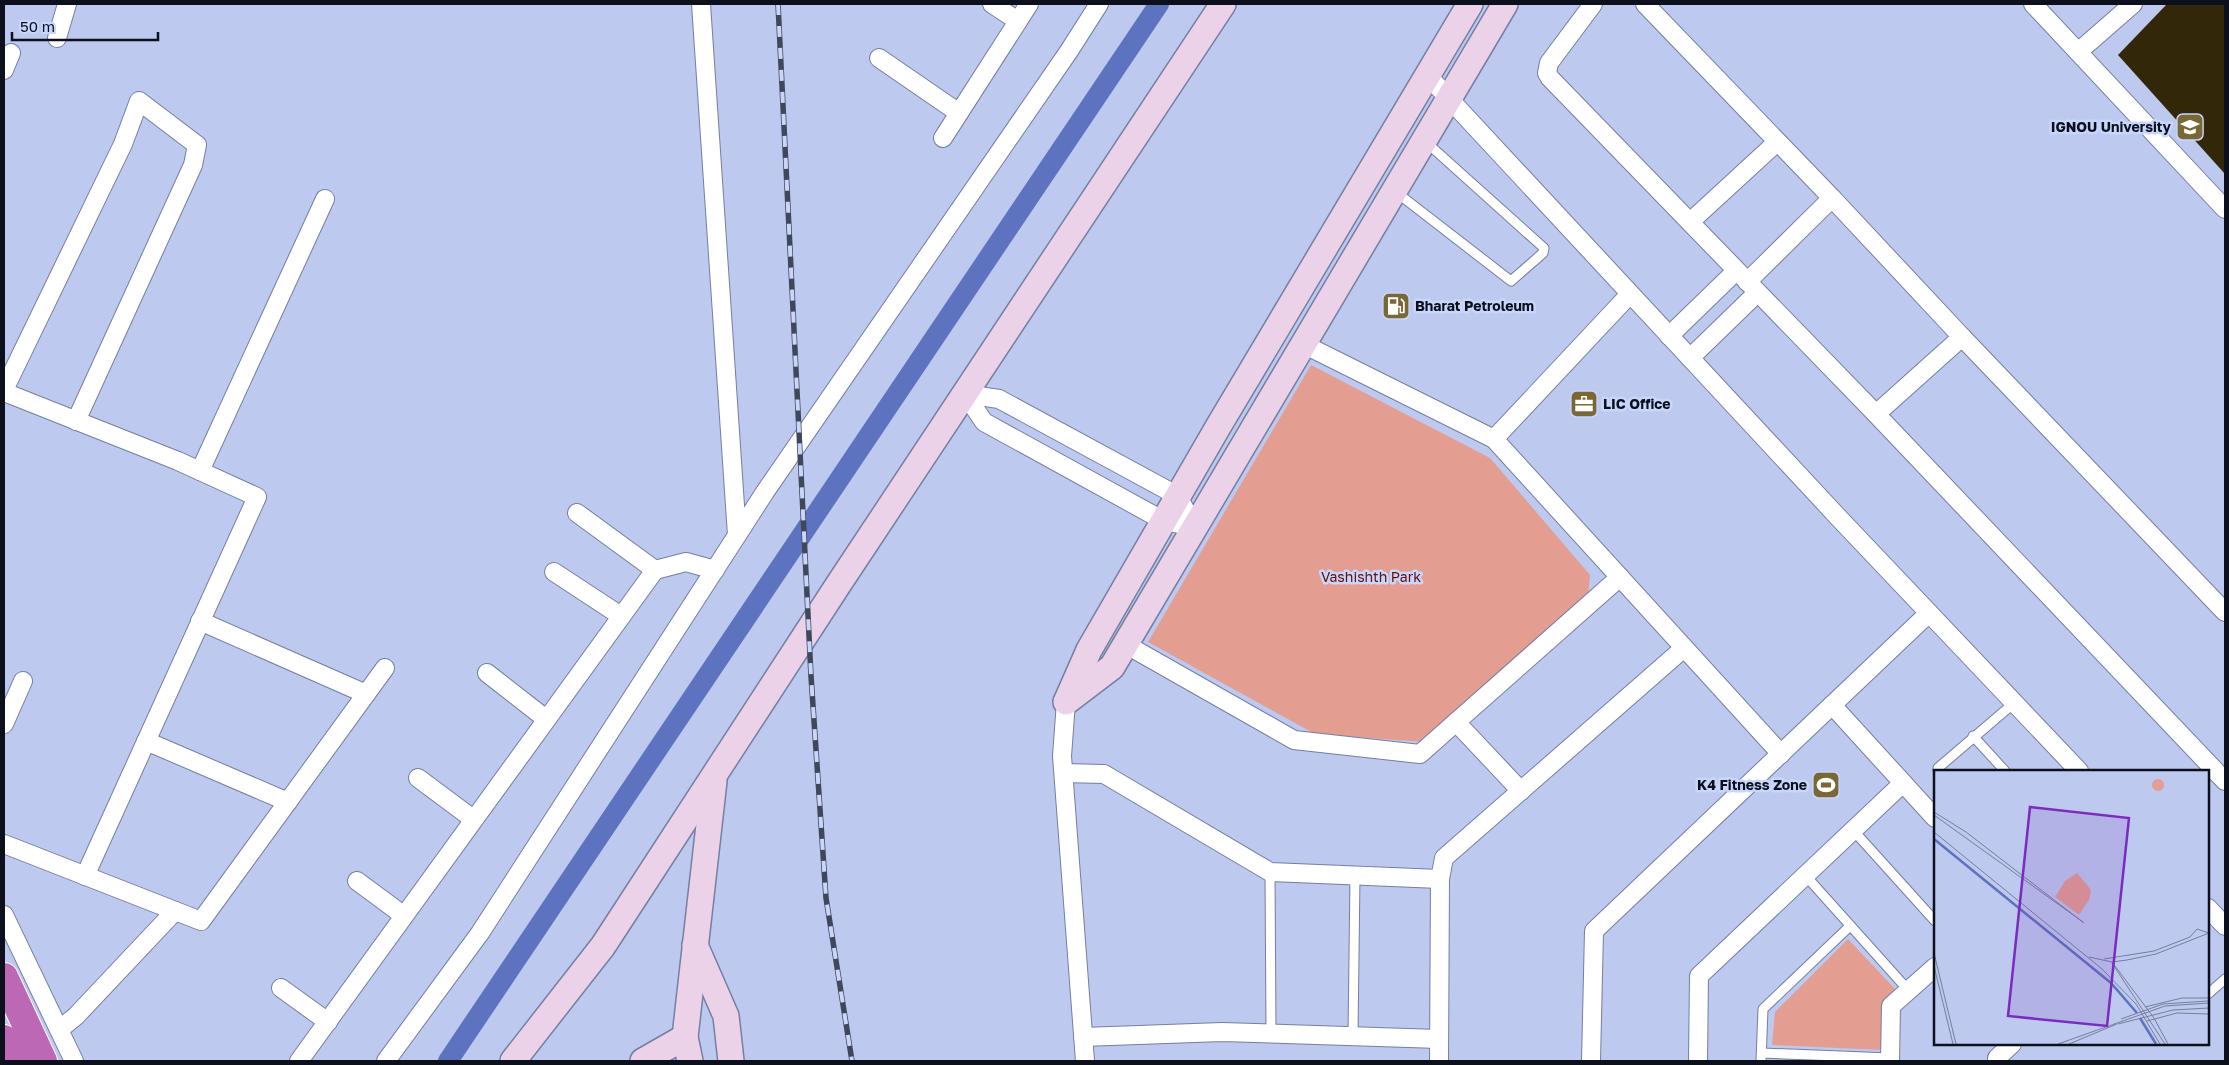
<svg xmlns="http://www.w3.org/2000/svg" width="2229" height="1065" viewBox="0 0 2229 1065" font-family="'Golos Text',sans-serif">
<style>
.green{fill:#e49e91}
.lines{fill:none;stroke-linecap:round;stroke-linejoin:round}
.canal{stroke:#5e73bf;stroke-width:20}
.building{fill:#322809}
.lane-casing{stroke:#747fa1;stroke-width:11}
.street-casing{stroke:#747fa1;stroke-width:20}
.secondary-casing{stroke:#747fa1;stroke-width:28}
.highway-casing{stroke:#fff;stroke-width:30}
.lane{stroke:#fff;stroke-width:9}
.street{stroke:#fff;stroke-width:18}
.secondary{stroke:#ebd2e8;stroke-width:25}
.highway{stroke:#bc68b4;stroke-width:28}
.rail-casing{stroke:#40475a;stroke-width:5.5}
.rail{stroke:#c9d6fc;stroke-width:4;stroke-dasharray:11;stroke-linecap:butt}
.labels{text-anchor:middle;stroke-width:5;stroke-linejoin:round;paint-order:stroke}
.poi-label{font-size:14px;font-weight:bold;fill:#0c101c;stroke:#c9d6fc;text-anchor:end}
.park-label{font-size:14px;fill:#630d04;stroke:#c9d6fc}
.inset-river{fill:none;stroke:#5e73bf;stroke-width:2.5}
.inset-road{fill:none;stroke:#767f9b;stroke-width:1}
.view{fill:#7b2cbf;fill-opacity:0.15;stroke:#7b2cbf;stroke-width:2.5}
.inset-edge{fill:none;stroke:#0c101c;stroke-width:2.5}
</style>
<rect width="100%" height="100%" fill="#bdc9ef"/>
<g class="green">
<polygon points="1311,365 1490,458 1590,575 1588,597 1424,742 1315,734 1148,642"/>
<polygon points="1848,939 1895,989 1881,1006 1882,1050 1772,1045 1775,1012"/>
</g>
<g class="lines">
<polyline class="canal" points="448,1061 1159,4"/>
</g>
<polygon class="building" points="2167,4 2225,4 2225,174 2118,55"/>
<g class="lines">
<defs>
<g id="lane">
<polyline points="1396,192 1511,281 1543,253 1544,248 1426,142"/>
<polyline points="1973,736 2005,771"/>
<polyline points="1938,771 1938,768 2014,703"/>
<polyline points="1853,830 1935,921"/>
<polyline points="1270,872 1271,1033"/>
<polyline points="1805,875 1909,991"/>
<polyline points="2208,994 2225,979"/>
<polyline points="1353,1036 1355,875"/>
<polyline points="1762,1053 1890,1058"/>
<polyline points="1761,1061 1763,1009 1850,926"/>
</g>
<g id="street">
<polyline points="701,4 737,535"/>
<polyline points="992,4 1018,21"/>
<polyline points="1593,4 1549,63 1547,73 1550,78 1876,414 2225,781"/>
<polyline points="1645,4 1832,198"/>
<polyline points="2033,4 2225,209"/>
<polyline points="57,38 67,4"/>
<polyline points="2078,52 2133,4"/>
<polyline points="879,58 959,113"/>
<polyline points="4,70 11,53"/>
<polyline points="1428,76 1837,516 2079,771"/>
<polyline points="943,138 1029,4"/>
<polyline points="1690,222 1777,142"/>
<polyline points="1747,282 1832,198 1962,337"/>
<polyline points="1669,336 1736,271"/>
<polyline points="1303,344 1494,439 1781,754"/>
<polyline points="1690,358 1757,293"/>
<polyline points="4,390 123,144 139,101 197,145 193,165 76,421"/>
<polyline points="4,392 178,461 257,497 85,876"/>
<polyline points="965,394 999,399 1178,496 1194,527"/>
<polyline points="965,394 984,422 1164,521 1194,527"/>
<polyline points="1876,414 1962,337 2225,612"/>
<polyline points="1494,439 1630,294"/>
<polyline points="200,471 325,199"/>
<polyline points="577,513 655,570"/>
<polyline points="554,572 621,616"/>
<polyline points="200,621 366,694"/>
<polyline points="1125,644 1294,740 1420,754 1620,577"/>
<polyline points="487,673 546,719"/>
<polyline points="1066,702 1062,756 1085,1061"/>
<polyline points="1832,705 1935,818"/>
<polyline points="1456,722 1521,791"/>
<polyline points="4,724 23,681"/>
<polyline points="146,741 288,802"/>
<polyline points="1064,773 1104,774 1270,872 1440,879"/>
<polyline points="418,778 473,819"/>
<polyline points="4,844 201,921 385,668"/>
<polyline points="357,881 403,915"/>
<polyline points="2208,908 2225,926"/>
<polyline points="4,915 74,1061"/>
<polyline points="281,988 328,1022"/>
<polyline points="60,1029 76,1016 175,911"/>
<polyline points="1083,1037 1222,1032 1439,1039"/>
<polyline points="299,1061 655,570 686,562 715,570"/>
<polyline points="386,1061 480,933 765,492 1069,51 1099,4"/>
<polyline points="1439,1061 1440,879 1444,858 1684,648"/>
<polyline points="1591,1061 1594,931 1929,613"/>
<polyline points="1698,1061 1699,976 1903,783"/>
<polyline points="1890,1061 1891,1006 1935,967"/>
<polyline points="1997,1061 1997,1058 2012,1044"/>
</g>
<g id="secondary">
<polyline points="1067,700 1089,650 1218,427 1470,4"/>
<polyline points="1066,702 1112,667 1505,4"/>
<polyline points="695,945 726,1016 731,1061"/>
<polyline points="513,1061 603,946 838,585 1223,4"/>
<polyline points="643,1061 685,1037"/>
<polyline points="690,1061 685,1037 714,781"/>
</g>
<g id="highway">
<polyline points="4,977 43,1061"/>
<polyline points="4,1039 14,1061"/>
</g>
</defs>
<use href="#lane" class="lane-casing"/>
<use href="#street" class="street-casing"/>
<use href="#secondary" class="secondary-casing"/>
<use href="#highway" class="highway-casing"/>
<use href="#lane" class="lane"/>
<use href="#street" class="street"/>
<use href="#secondary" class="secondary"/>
<use href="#highway" class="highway"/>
<defs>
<polyline id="rail" points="778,4 811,676 826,898 852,1061"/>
</defs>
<use href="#rail" class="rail-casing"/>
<use href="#rail" class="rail"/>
</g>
<defs>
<symbol id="university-square" viewBox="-11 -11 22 22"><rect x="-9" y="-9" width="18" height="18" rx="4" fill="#796735" stroke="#c9d6fc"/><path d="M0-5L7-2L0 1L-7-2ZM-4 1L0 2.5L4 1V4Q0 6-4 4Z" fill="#fff"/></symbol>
<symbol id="fuel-square" viewBox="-11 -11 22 22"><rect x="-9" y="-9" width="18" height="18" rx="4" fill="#796735" stroke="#c9d6fc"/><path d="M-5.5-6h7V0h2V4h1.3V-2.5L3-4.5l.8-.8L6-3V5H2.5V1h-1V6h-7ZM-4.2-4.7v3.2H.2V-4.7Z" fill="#fff"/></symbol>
<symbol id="office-square" viewBox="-11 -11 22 22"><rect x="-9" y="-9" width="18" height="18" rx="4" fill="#796735" stroke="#c9d6fc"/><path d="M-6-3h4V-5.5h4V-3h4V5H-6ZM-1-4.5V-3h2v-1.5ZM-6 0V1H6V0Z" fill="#fff"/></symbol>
<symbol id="stadium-square" viewBox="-11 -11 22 22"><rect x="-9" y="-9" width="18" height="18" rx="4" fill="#796735" stroke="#c9d6fc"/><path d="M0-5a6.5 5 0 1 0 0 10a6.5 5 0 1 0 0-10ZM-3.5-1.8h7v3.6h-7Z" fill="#fff"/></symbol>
</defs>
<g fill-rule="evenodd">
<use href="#university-square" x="2174" y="111" width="32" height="32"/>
<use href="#fuel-square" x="1380" y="290" width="32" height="32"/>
<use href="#office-square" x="1568" y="388" width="32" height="32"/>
<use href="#stadium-square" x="1810" y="769" width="32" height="32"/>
</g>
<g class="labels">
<g class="poi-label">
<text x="2171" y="132">IGNOU University</text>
<text x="1415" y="311" text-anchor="start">Bharat Petroleum</text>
<text x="1603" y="409" text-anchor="start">LIC Office</text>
<text x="1807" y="790">K4 Fitness Zone</text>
</g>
<g class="park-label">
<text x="1371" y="582">Vashishth Park</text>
</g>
</g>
<g transform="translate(1934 770)">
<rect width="275" height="275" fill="#bdc9ef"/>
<path d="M218 15a6 6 0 1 1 12 0a6 6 0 1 1-12 0ZM143 103 157 120 155 130 145 145 121 127 131 111Z" fill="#e49e91"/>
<path class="inset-river" d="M0 69 177 213 203 243M206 248 222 274"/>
<path class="inset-road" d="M0 42 32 62 150 153M0 45 149 152M0 62 168 199 202 234 226 274M0 183 22 274M155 187 178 192 193 190 222 184 275 163M170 189 220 181 256 167 263 159 275 163M178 192 220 248 234 274M178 193 231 274M0 196 19 274M211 237 248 228H275M187 249 229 234 274 231M213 251 243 243 275 244M184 254 239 240 275 238M124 274 231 236 275 233M135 274 183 254"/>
<path class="view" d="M96 37 195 48 173 256 74 246Z"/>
<rect width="275" height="275" class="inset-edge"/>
</g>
<rect width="2229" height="1065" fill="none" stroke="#0c101c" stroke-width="10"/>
<path d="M12 32v8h146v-8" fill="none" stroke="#0c101c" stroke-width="2.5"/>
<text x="20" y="32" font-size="15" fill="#0c101c" stroke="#c9d6fc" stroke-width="4" paint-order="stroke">50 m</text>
</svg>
